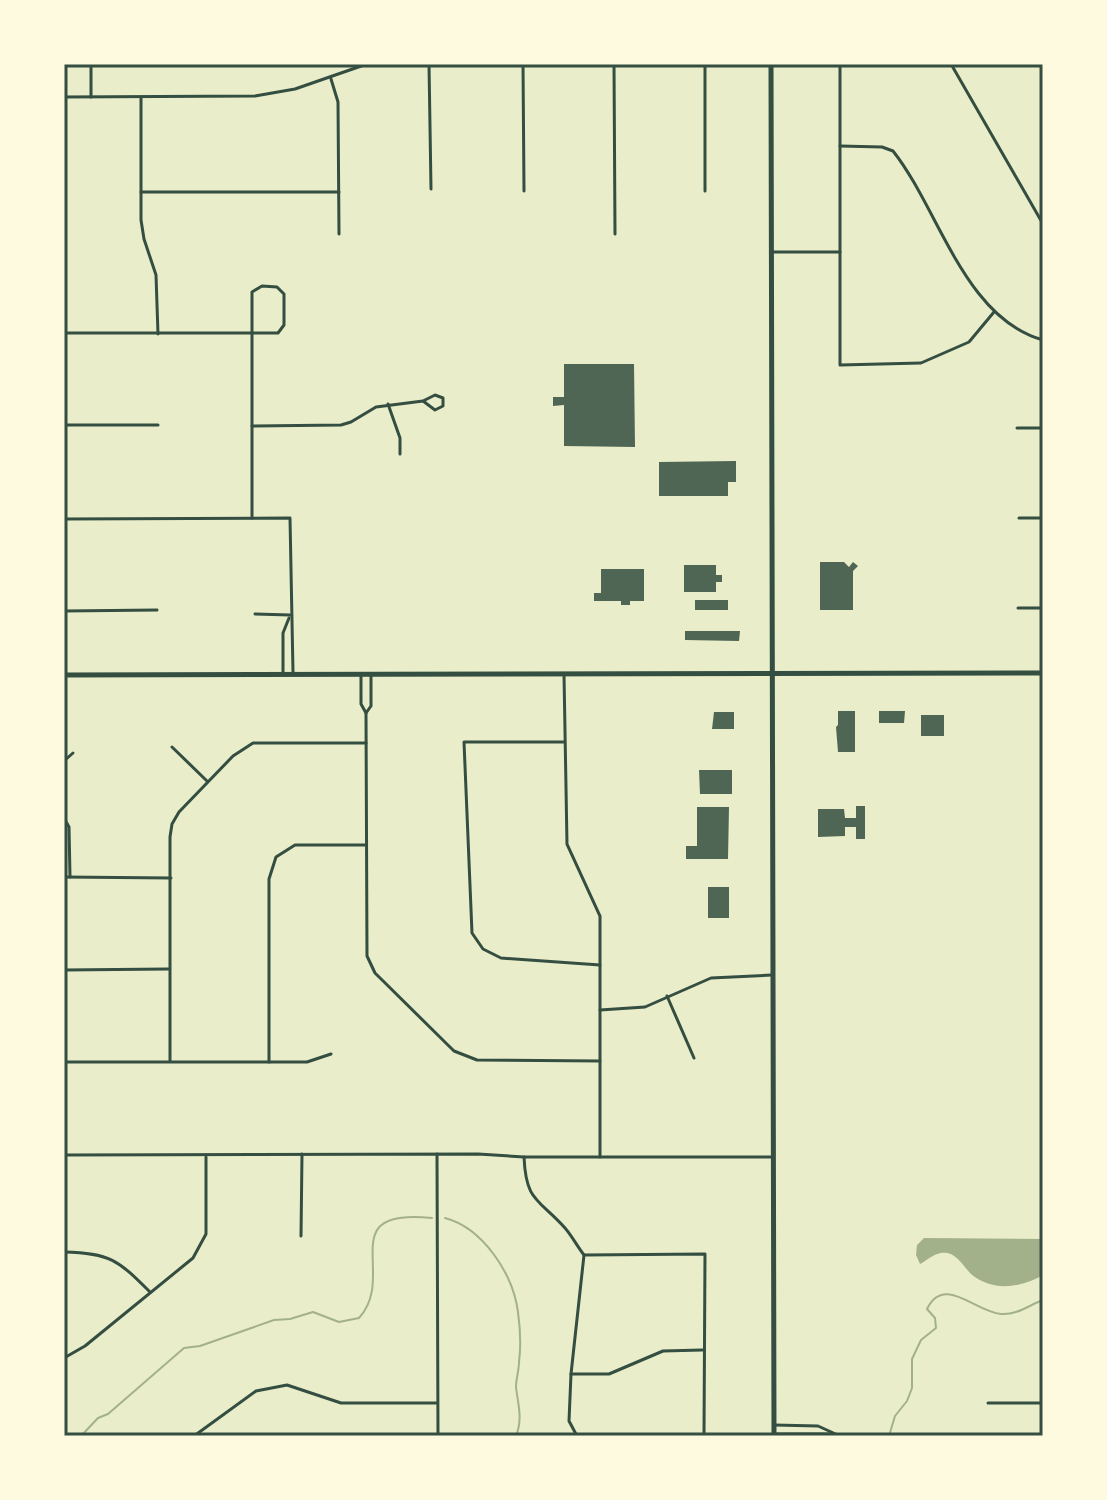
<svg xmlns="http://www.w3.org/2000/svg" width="1107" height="1500" viewBox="0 0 1107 1500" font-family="Roboto,sans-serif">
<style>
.water{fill:#a3b18a}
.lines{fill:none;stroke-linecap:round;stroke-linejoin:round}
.stream{stroke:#a3b18a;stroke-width:2}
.building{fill:#4f6655}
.minor{stroke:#344e41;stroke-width:3}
.secondary{stroke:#344e41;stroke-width:5}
.primary{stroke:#344e41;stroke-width:5}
.neatline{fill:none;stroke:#344e41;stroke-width:3}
</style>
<rect width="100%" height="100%" fill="#e9edc9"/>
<path class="water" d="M924 1238 1043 1239V1275C1021 1288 992 1292 971 1274 962 1265 956 1251 941 1253 933 1254 926 1261 920 1264L916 1255 917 1245Z"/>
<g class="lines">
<g class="stream">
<path d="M445 1218C483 1228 513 1274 518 1312 520 1327 521 1347 519 1362 519 1370 516 1379 516 1387 518 1405 523 1418 516 1436"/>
<path d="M81 1436 98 1418 108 1414 184 1348 200 1346 274 1320 290 1319 313 1312 339 1322 359 1318C398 1276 332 1207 432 1218"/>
<path d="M889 1436 895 1416 907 1401 912 1388V1359L921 1340 936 1328 935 1318 927 1309C944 1274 975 1312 1001 1314 1018 1315 1029 1305 1043 1300"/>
</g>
</g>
<g class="building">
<polygon points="564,364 634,364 635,447 564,446 564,405 553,406 553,397 564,397"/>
<polygon points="736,461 736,482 728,482 728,496 659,496 659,462"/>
<polygon points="820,562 844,562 849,567 853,562 858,566 853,571 853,610 820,610"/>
<polygon points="684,565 716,565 716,575 722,575 722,582 716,582 716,592 684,592"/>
<polygon points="601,569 644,569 644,601 630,601 630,605 621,605 621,601 594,601 594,593 601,593"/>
<rect x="695" y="600" width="33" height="10"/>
<polygon points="685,631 740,631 739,641 685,640"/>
<polygon points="838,711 855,711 855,752 838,752 836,727 838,725"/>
<polygon points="879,711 905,711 904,723 879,723"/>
<polygon points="714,712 734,712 734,729 712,729"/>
<rect x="921" y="715" width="23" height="21"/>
<polygon points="699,770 732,770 732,794 700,794"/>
<polygon points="856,806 865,806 865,839 856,839 856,827 845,827 845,836 818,837 818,809 844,809 845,818 856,818"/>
<polygon points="697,807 729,807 728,859 686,859 686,846 697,846"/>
<rect x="708" y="887" width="21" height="31"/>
</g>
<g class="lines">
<g class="minor">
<polyline points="429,64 431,189"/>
<polyline points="523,64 524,191"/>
<polyline points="614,64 615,234"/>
<polyline points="705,64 705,191"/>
<polyline points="840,64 840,365 921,363 969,342 994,312"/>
<polyline points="951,64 1043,224"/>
<polyline points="331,79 338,102 339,234"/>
<polyline points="64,97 255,96 295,89 367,64"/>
<polyline points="91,97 91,64"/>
<polyline points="141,97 141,220 144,239 156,275 158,334"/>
<path d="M840 146 882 147 893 151C939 209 964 318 1043 340"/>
<polyline points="141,192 339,192"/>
<polyline points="772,252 840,252"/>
<polygon points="262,286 277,287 284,294 284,325 278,333 252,333 252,292"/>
<polyline points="64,333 252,333 252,518"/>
<polyline points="388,404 400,438 400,454"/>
<polyline points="64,425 158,425"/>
<polyline points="252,426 341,425 351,422 376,407 423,401 435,395 443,398 443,406 435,410 423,401"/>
<polyline points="1017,428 1043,428"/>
<polyline points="1019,518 1043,518"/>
<polyline points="64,519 290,518 293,672"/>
<polyline points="1018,608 1043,608"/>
<polyline points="64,611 157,610"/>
<polyline points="255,614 290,615"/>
<polyline points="283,674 283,633 289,618"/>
<polyline points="564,674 567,844 600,916 600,1157"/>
<polyline points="361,675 361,704 366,713 367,956 375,973 454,1051 477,1060 600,1061"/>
<polyline points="366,713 371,706 371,674"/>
<polyline points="564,742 464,742 472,933 483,949 501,958 600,965"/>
<polyline points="172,747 207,781"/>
<polyline points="64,761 73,753"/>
<polyline points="64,818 69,827 70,877"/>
<polyline points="64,877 171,878"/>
<polyline points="64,970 168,969"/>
<polyline points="667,996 694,1058"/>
<polyline points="600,1010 645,1007 711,978 772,975"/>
<polyline points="170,1061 170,837 172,824 179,812 233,756 253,743 366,743"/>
<polyline points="64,1062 307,1062 331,1054"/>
<polyline points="269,1062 269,879 276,857 295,845 365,845"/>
<polyline points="437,1154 438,1436"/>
<polyline points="64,1155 478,1154 524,1157 772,1157"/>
<path d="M524 1157C526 1202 538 1198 565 1228 572 1236 577 1246 584 1255L571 1374 569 1421 577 1436"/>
<polyline points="301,1236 302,1154"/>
<path d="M64 1252C110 1253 118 1260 150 1292"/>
<polyline points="584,1255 705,1254 704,1436"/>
<polyline points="64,1358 85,1346 193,1258 206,1234 206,1157"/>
<polyline points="571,1374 609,1374 663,1351 702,1350"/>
<polyline points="988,1403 1043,1403"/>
<polyline points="774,1425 818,1426 840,1436"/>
<polyline points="774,1434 834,1434"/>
<polyline points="194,1436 256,1391 287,1385 341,1403 436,1403"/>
</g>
<polyline class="secondary" points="64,675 1043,673"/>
<polyline class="primary" points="771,64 774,1436"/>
</g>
<rect width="1107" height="1500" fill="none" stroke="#fefae0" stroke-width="132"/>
<rect x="66" y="66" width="975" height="1368" class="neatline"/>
</svg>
